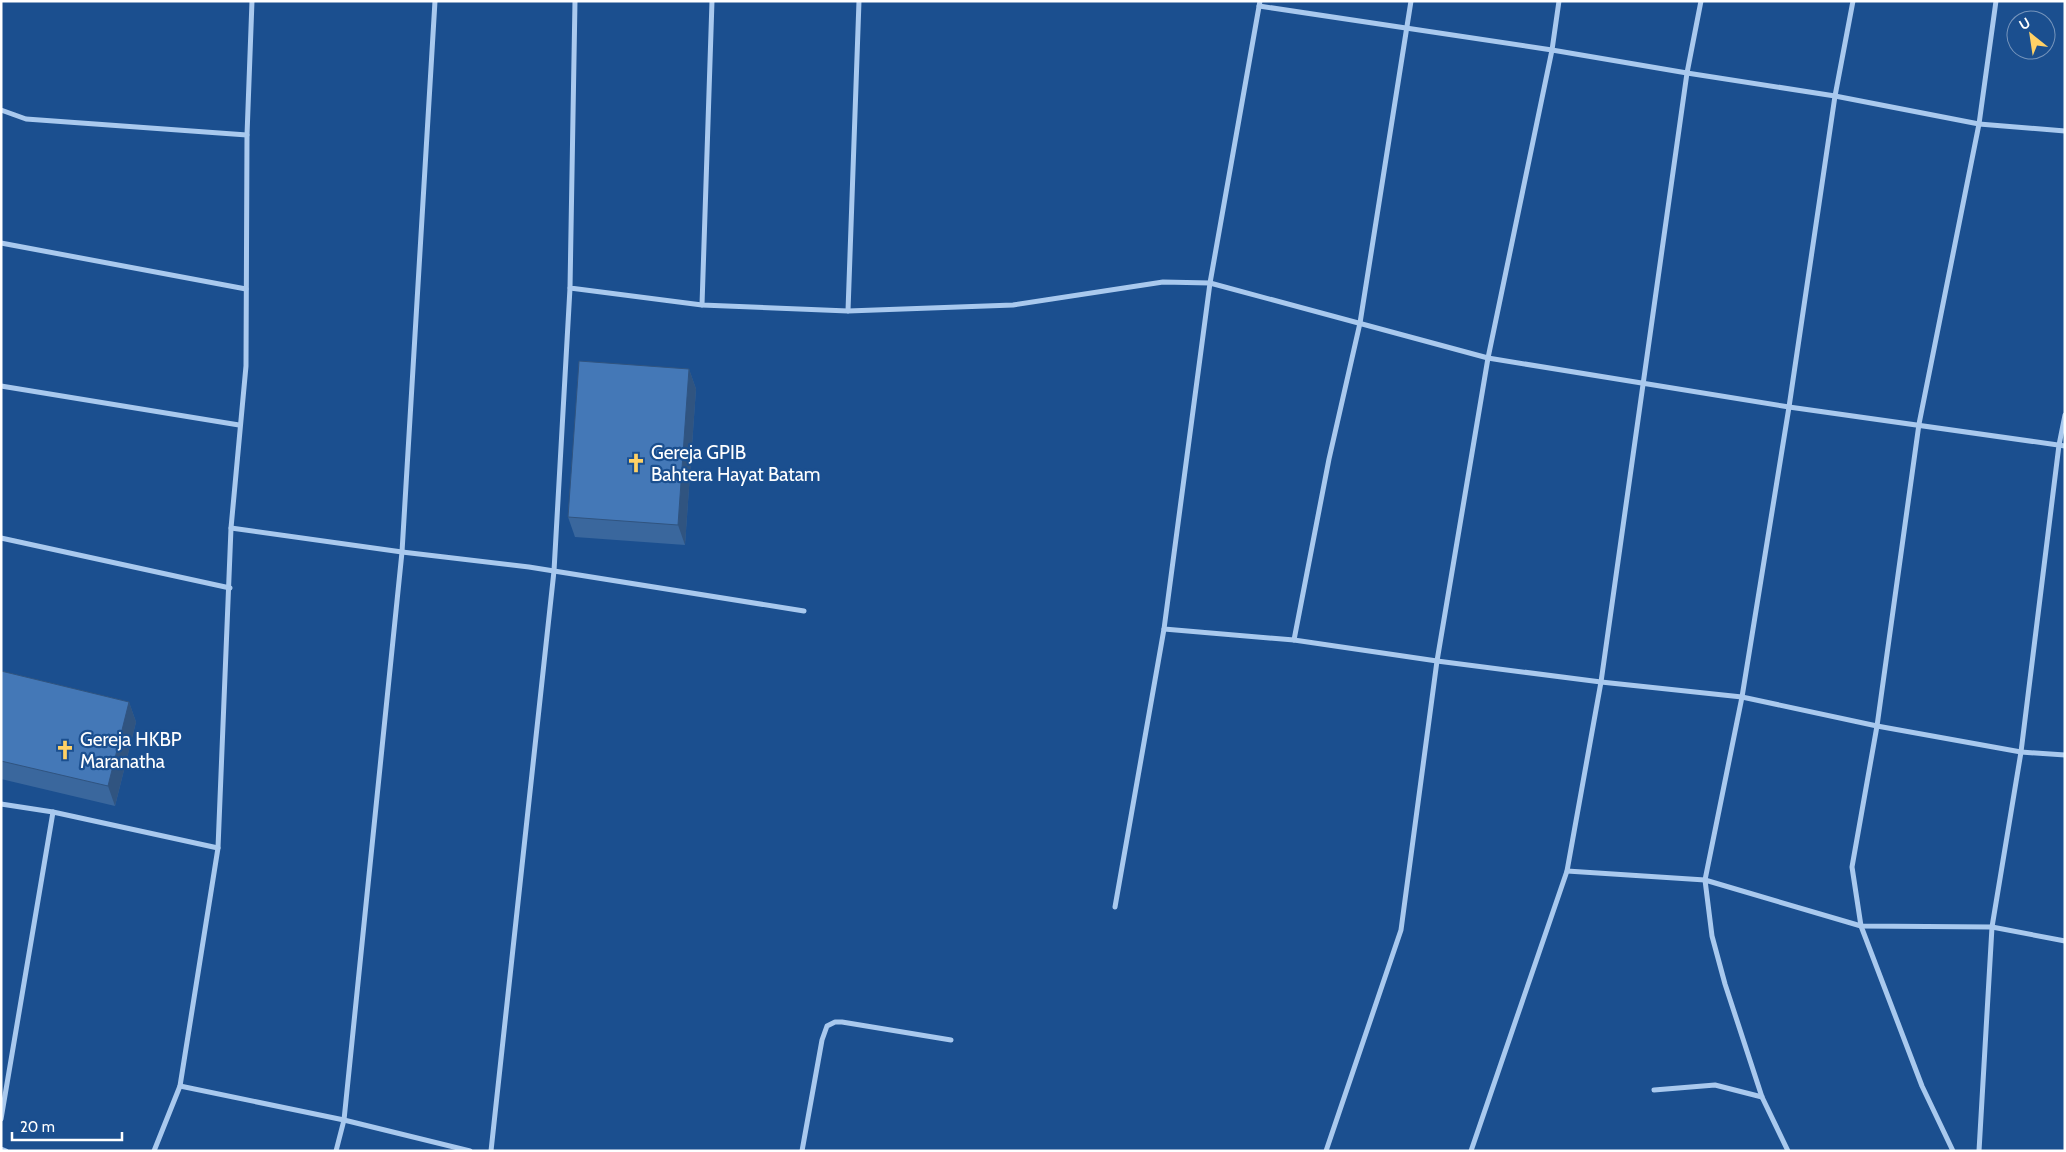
<svg xmlns="http://www.w3.org/2000/svg" width="2066" height="1152" viewBox="0 0 2066 1152" font-family="Cabin,sans-serif">
<style>
.lines{fill:none;stroke-linecap:round;stroke-linejoin:round}
.street{stroke:#a9c9ee;stroke-width:5}
.wall{fill:#3a679d}
.shaded-wall{fill:#305480}
.building{fill:#4478b7;stroke:#305480}
.labels{text-anchor:middle;stroke-width:4.5;stroke-linejoin:round;paint-order:stroke}
.poi-label{font-size:19px;fill:#fff;stroke:#1b4f8f;text-anchor:start}
</style>
<rect width="100%" height="100%" fill="#1b4f8f"/>
<g class="lines">
<g class="street">
<polyline points="575,1 570,288 702,305 848,311 1013,305 1163,282 1210,283 1488,358 1789,407 2065,446"/>
<polyline points="1259,6 1552,50 1687,73 1835,96 1979,124 2065,131"/>
<polyline points="1,110 26,119 247,135"/>
<polyline points="1,243 246,289"/>
<polyline points="702,305 712,1"/>
<polyline points="848,311 859,1"/>
<polyline points="1,386 239,425"/>
<polyline points="231,528 402,552 529,567 804,611"/>
<polyline points="1,538 230,588"/>
<polyline points="1164,629 1210,283 1260,1"/>
<polyline points="1294,640 1329,459 1360,323 1411,1"/>
<polyline points="1,804 53,812 218,848"/>
<polyline points="1567,871 1705,880 1861,926 1992,927 2065,941"/>
<polyline points="1115,907 1164,629 1294,640 1437,661 1601,682 1742,697 1877,726 2021,752 2065,755"/>
<polyline points="180,1086 344,1120 470,1151"/>
<polyline points="1654,1090 1715,1085 1762,1097"/>
<polyline points="1,1119 53,812"/>
<polyline points="1,1149 6,1151"/>
<polyline points="154,1151 180,1086 218,848 231,528 246,366 247,135 252,1"/>
<polyline points="336,1151 344,1120 402,552 435,1"/>
<polyline points="491,1151 554,571 570,288"/>
<polyline points="802,1151 822,1040 827,1026 835,1022 842,1022 951,1040"/>
<polyline points="1326,1151 1401,930 1437,661 1488,358 1552,50 1559,1"/>
<polyline points="1471,1151 1567,871 1601,682 1687,73 1701,1"/>
<polyline points="1788,1151 1762,1097 1725,984 1712,936 1705,880 1742,697 1789,407 1835,96 1853,1"/>
<polyline points="1953,1151 1922,1086 1861,926 1852,867 1877,726 1919,424 1979,124 1996,1"/>
<polyline points="1979,1151 1992,927 2021,752 2059,445 2065,415"/>
</g>
</g>
<g class="wall">
<polygon points="689,369 696,389 685,545 575,537 568,517"/>
<polygon points="1,671 129,702 136,722 115,806 1,779"/>
</g>
<g class="shaded-wall">
<polygon points="689,369 696,389 685,545 678,525"/>
<polygon points="129,702 136,722 115,806 108,786"/>
</g>
<g class="building">
<polygon points="579,361 689,369 678,525 568,517"/>
<polygon points="1,671 129,702 108,786 1,761"/>
</g>
<defs>
<symbol id="church-bare" viewBox="-9 -9 18 18"><path d="M-1.2-6h2.4v3.5h3.3v2.4h-3.3V6h-2.4V-.1h-3.3v-2.4h3.3Z" fill="#ffd166" stroke="#1b4f8f" stroke-width="2.5" paint-order="stroke"/></symbol>
</defs>
<g fill-rule="evenodd">
<use href="#church-bare" x="622" y="449" width="28" height="28"/>
<use href="#church-bare" x="51" y="736" width="28" height="28"/>
</g>
<g class="labels">
<g class="poi-label">
<text x="651" y="459">Gereja GPIB<tspan x="651" dy="22">Bahtera Hayat Batam</tspan></text>
<text x="80" y="746">Gereja HKBP<tspan x="80" dy="22">Maranatha</tspan></text>
</g>
</g>
<rect width="2066" height="1152" fill="none" stroke="#ffffff" stroke-width="5"/>
<g transform="translate(2031 35) rotate(330)"><circle r="24" fill="#1b4f8f" stroke="#7695bc"/>
<path d="M0-4L9 19L0 12L-9 19Z" fill="#ffd166"/>
<text y="-8" font-size="14" font-weight="bold" text-anchor="middle" fill="#ffffff">U</text>
</g>
<path d="M12 1132v8h110v-8" fill="none" stroke="#ffffff" stroke-width="2.5"/>
<text x="20" y="1132" font-size="15" fill="#ffffff" stroke="#1b4f8f" stroke-width="4" paint-order="stroke">20 m</text>
</svg>
